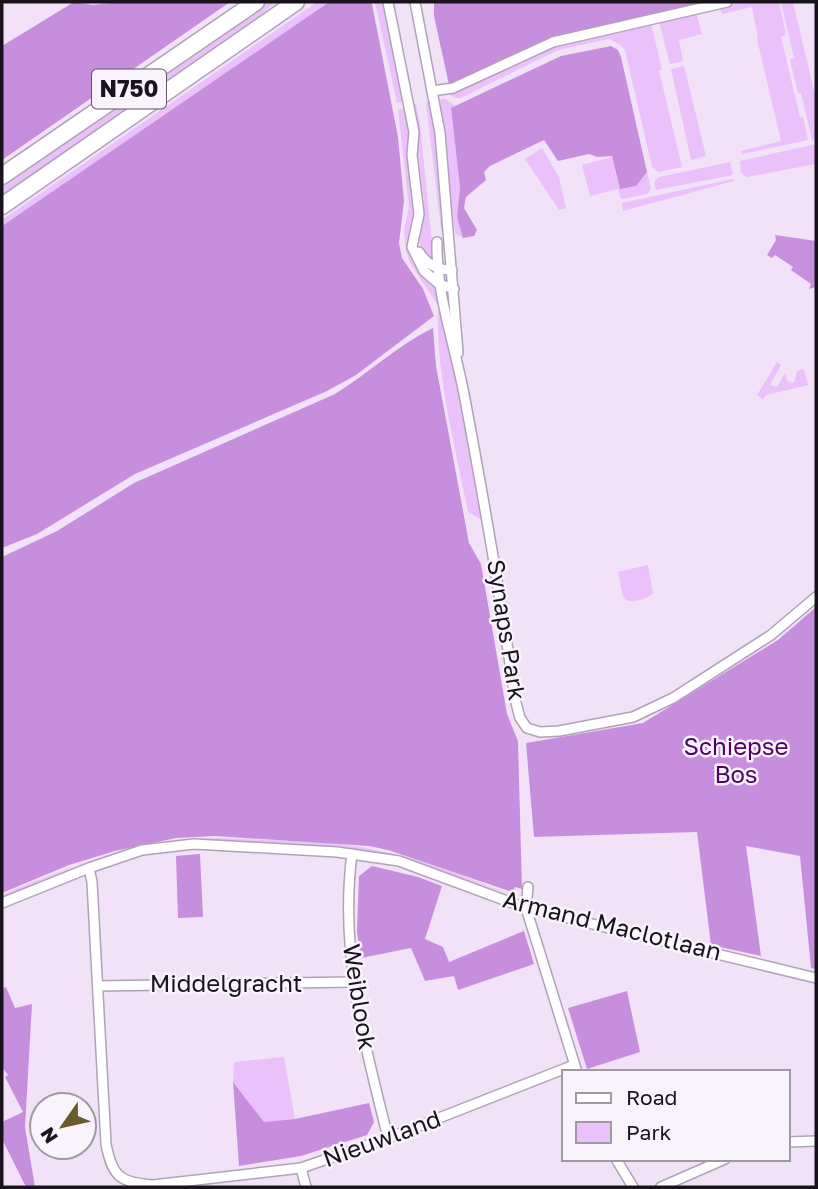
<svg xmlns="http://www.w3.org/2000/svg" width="818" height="1189" viewBox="0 0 818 1189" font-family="'Golos Text',sans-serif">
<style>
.green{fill:#eac1fb}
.forest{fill:#c88ede}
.water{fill:#c88fdf}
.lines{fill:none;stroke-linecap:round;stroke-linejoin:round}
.street-casing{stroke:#b0a2b7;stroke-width:12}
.highway-casing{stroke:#b0a2b7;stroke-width:19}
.street{stroke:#fff;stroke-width:9}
.highway{stroke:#fff;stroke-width:16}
.labels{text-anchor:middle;stroke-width:5;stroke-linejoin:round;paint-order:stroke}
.shield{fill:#f9f3fc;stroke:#5c575f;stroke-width:2}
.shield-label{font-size:23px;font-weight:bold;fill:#19141c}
.street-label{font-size:24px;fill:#19141c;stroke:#f9f3fc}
.park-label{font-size:24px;fill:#500067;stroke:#f9f3fc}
</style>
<rect width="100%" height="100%" fill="#f2e2f8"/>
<g class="green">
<polygon points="267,2 275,2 254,22 2,197 2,186"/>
<polygon points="317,2 329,2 2,226 2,220"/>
<polygon points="375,2 384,2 406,101 397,103"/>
<polygon points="745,2 779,2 786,35 781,37 800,117 803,117 808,140 742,154 741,151 781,141 757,39 758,38 752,7 722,14 720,7"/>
<polygon points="781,2 793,2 816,99 816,139 812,140 801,93 798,93 790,60 794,58"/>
<polygon points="696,12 702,34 679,40 683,61 670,64 659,21"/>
<polygon points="651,23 662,70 659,71 682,167 659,172 652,167 625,50 621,45 609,39 558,50 461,98 455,98 450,95 553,46"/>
<polygon points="684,66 706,156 691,160 671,69"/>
<polygon points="444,98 456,106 451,109 460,188 457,217 463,238 455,233 440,100"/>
<polygon points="431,101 446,238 444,238 441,229 426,102"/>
<path d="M416 104 420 124 434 262C409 249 424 221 424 200L412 105Z"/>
<path d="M407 107C412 138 417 178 414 210 413 223 406 234 409 247 414 266 435 280 440 304H437L410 263 406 251 404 230 409 207 398 110Z"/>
<polygon points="816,144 816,164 747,177 741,173 740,161"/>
<polygon points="542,148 559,177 566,208 559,210 525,159"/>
<polygon points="612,157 620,189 636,186 647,172 651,189 648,194 621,199 618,189 590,196 582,165"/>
<polygon points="730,162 733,175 656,190 654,182 659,177"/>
<polygon points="733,179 734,181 623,211 622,203"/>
<path d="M442 309 482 520 468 512C456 449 436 376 438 311Z"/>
<polygon points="777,362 781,365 770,385 777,387 785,373 787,381 794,383 797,371 804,369 808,385 766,395 763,399 757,395"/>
<path d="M648 565 653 593C647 599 634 603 626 600L623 597 618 572Z"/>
<path d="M218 838C272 841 332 839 385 852 430 862 473 880 517 897L416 862 375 852 217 840 179 842 110 857 74 867 2 897V895C77 863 136 843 218 838Z"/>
<polygon points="284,1057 295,1119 264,1122 233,1082 234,1062"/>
</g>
<g class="forest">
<polygon points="74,2 93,5 116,2 230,2 2,160 2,46"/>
<polygon points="329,2 371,2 372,4 398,137 404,201 399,243 402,258 423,289 434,316 356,375 327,391 135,474 37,534 2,548 2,226"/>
<polygon points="434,2 708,2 553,38 449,85 434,16"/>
<polygon points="611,46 618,50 621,57 647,172 636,186 620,189 612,156 597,157 589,154 558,161 544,140 490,166 484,172 486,180 466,197 464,208 477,230 474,236 463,238 457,217 460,188 451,108 561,56"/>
<path d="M433 328 436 366 469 543 481 564 507 714 518 741 522 889 515 887 512 892 388 850 369 846 215 836 176 838 115 851 69 865 2 893V557L57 531 134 483 335 394C369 373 398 345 433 328Z"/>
<polygon points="816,607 816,969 811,968 800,856 746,846 761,956 711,945 697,832 534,837 526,743 643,723 778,640"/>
<polygon points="200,854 203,917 178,918 176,856"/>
<polygon points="372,866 418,877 442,886 425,939 443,947 449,962 524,931 534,964 458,990 454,976 425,981 411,948 361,958 357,932 359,876"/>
<polygon points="6,987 15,1008 32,1004 25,1127 35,1187 26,1187 2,1139 2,1122 23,1112 5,1077 8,1075 2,1067 2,989"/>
<polygon points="627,991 640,1052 587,1069 568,1008"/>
<polygon points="233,1082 264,1122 295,1119 369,1103 374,1122 367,1135 301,1156 239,1166"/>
</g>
<polygon class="water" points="775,235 816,241 816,287 809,289 811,284 791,270 793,267 775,255 772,258 767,255 776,240"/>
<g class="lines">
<defs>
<g id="street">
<polyline points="388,2 414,132 412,155 419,214 412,247 424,271 439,284 454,289"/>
<polyline points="415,2 440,133 458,353"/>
<polyline points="432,91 453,88 553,42 727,2"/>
<path d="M437 242C436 294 454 342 464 394 483 495 501 597 515 699L520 718 527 728 540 732 559 731 633 717 673 698 771 635 816 597"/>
<path d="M419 252C426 264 437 270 452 270"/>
<path d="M352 854C339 951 365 1045 388 1138"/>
<path d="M89 868 92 882 106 1144C112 1176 120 1183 153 1185L301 1168 388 1138 574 1065"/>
<polyline points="528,887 526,908 577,1072"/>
<polyline points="2,903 89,868 142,850 194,844 337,852 399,861 526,908 816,978"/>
<polyline points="98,986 353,982"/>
<polyline points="788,1142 816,1141"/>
<polyline points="616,1159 633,1187"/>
<polyline points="301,1168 306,1187"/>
<polyline points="661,1187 725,1159"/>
</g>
<g id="highway">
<polyline points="2,176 256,2"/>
<polyline points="2,206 296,2"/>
</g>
</defs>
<use href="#street" class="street-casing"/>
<use href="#highway" class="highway-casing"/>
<use href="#street" class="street"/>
<use href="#highway" class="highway"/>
</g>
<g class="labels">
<rect class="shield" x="92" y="69.5" width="74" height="39" rx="5"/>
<g class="shield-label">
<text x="129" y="97">N750</text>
</g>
<g class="street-label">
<text transform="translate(506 630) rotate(81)" y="8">Synaps Park</text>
<text transform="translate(612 926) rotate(14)" y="8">Armand Maclotlaan</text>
<text x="226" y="992">Middelgracht</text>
<text transform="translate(359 997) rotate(81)" y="8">Weiblook</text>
<text transform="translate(382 1139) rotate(-20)" y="8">Nieuwland</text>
</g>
<g class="park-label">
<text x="736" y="755">Schiepse<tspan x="736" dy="28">Bos</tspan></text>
</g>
</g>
<rect width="818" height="1189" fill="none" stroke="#19141c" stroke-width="7"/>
<rect x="562" y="1070" width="228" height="91" fill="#f9f3fc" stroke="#9f9aa2" stroke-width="2"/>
<rect x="576" y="1093" width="35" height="10" fill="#ffffff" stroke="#9f9aa2" stroke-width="2"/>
<text x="626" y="1105" font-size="21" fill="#19141c">Road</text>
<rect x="576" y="1122" width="35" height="21" fill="#eac1fb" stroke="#9f9aa2" stroke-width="2"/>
<text x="626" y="1140" font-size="21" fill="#19141c">Park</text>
<g transform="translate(63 1126) rotate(236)"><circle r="33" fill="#f9f3fc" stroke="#9f9aa2" stroke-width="2"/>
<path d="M0-5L12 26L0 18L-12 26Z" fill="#685c29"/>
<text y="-10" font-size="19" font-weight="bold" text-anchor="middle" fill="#19141c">N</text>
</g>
</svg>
